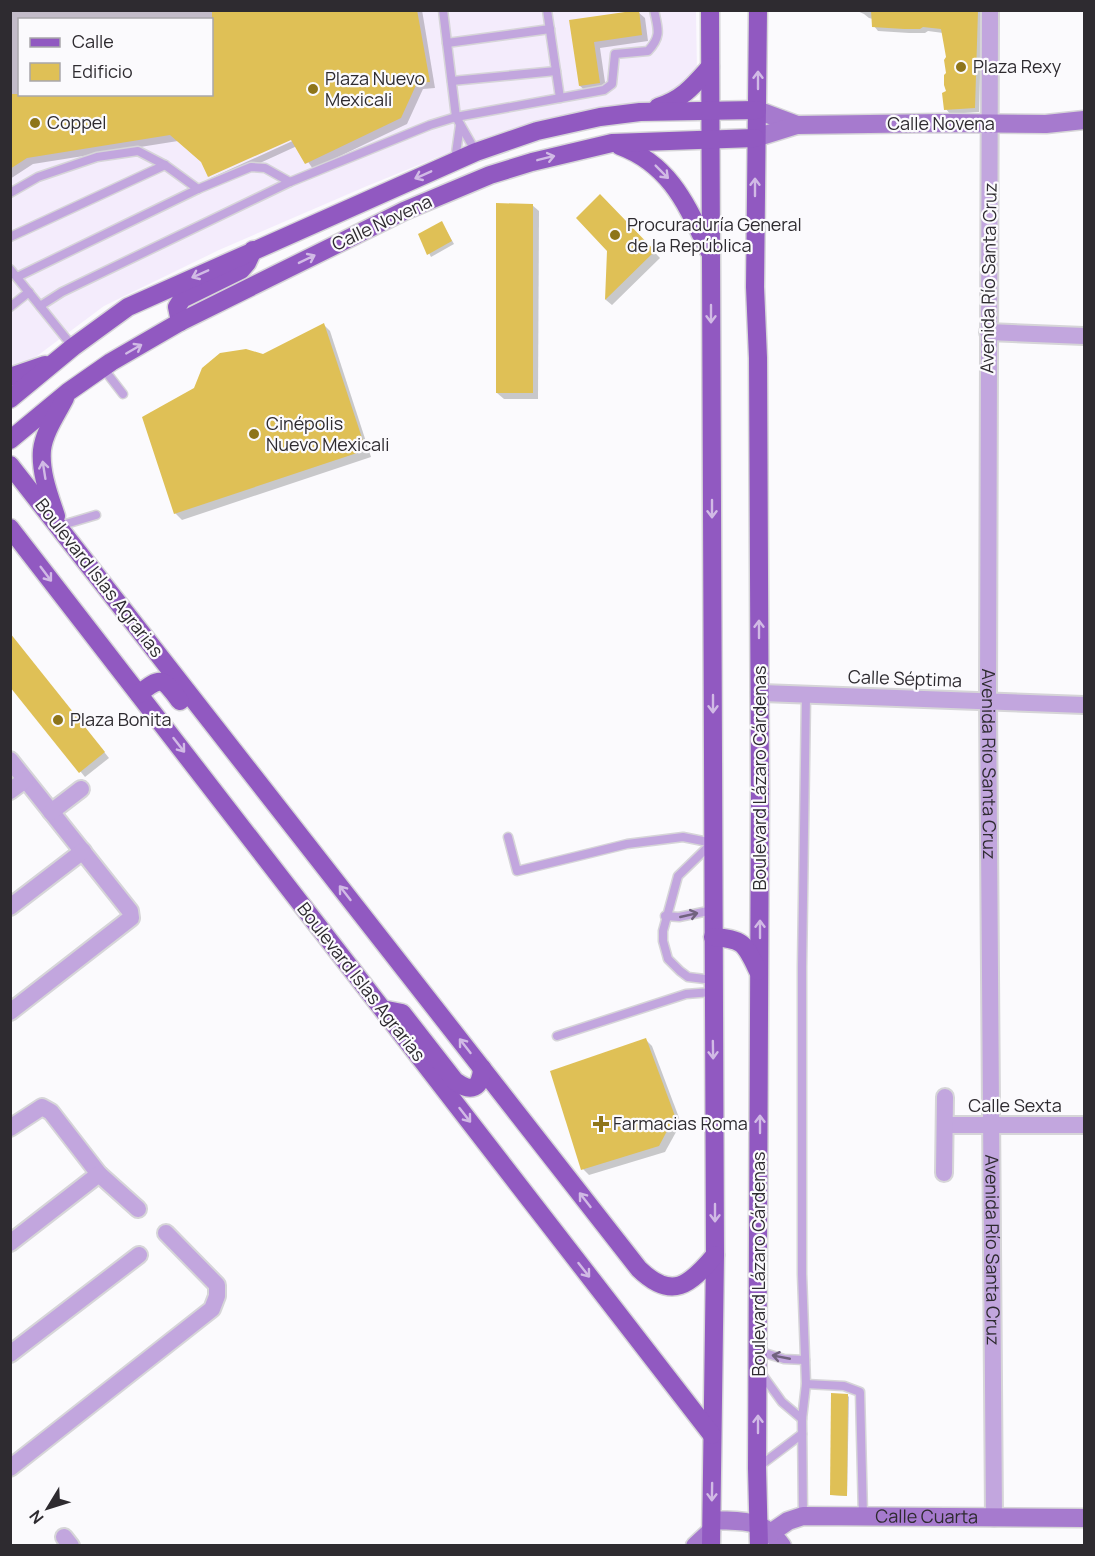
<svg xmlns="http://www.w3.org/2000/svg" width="1095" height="1556" viewBox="0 0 1095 1556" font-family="Manrope,sans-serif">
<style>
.built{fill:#f4ecfc;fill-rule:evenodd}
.shadow{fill:#0003;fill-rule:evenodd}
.building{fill:#dfc056}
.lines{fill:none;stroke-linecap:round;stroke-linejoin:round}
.lane-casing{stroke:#d6d5d8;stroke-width:11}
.street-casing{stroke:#d6d5d8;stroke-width:20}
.secondary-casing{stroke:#d6d5d8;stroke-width:21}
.primary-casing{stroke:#d6d5d8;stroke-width:21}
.lane{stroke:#c2a6de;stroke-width:8}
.street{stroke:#c2a6de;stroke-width:16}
.secondary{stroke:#a67ace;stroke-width:18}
.primary{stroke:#9159c1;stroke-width:18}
.oneway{stroke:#d1bae5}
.oneway2{stroke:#71627e}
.poi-dot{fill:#8e751a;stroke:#fbfafd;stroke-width:2}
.labels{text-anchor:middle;stroke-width:4.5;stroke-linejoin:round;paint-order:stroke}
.poi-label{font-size:18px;fill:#2e2b30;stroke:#fbfafd;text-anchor:start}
.street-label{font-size:18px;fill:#2e2b30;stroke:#fbfafd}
</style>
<rect width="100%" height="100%" fill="#fbfafd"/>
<path class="built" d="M10 11H696L697 71 667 100 558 116 490 136 367 186 219 250 104 306 33 359 11 371ZM20 20H212V94H20Z"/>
<g class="shadow">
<path d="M10 10H422L435 88 423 89 407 124 313 169 297 146 216 183 211 178 299 138 297 136 210 175V177L203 163 178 141 33 164 10 179ZM20 20H212V94H20Z"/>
<polygon points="855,10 982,10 979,112 950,114 946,109 948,91 947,58 943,33 928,31 925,33 909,33 878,31 874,26 873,19 869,18 864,14"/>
<polygon points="638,12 645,18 648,41 600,48 606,89 587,92 580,86 571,21"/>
<polygon points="600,196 660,258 612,305 606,300 608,251"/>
<polygon points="532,205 539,211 538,399 504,399 497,393"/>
<polygon points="442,223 454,244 431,257 420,235"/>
<polygon points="324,325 330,331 371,457 182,520 175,513 263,356"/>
<polygon points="10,634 109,758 85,777 10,685"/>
<polygon points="646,1040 652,1046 681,1123 665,1152 589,1175 583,1169"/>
<polygon points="848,1396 849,1397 847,1496 832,1495"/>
</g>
<g class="building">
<polygon points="212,10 417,10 430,82 417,83 401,118 305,164 291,140 208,177 201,162 170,135 27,158 10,169 10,94 212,94"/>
<polygon points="639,10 642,35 594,42 600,83 579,86 569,20"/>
<polygon points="871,10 978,10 975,108 944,110 942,93 946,91 944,85 944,75 946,73 944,60 946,57 941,29 923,27 920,29 904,29 872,27"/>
<polygon points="600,194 655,251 605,300 607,251 576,218"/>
<polygon points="496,203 533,204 533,393 496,393"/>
<polygon points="442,221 452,241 427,255 418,234"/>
<polygon points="324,323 366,450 174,514 142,417 194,388 202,368 220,353 246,349 263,354"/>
<polygon points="10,633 105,752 79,773 10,687"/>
<polygon points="646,1038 675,1116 659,1146 581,1170 550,1071"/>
<polygon points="831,1393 848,1394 847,1496 830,1495"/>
</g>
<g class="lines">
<defs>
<g id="lane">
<polyline points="443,10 456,117 476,152"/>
<polyline points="547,10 560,98"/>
<polyline points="447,43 550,29"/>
<polyline points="452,81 556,71"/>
<polyline points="455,160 460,125"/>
<path d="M10 193 38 177 97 157 138 151 165 165 198 189 251 167 265 168 290 182 430 125 456 117 604 90 612 84 615 54 648 51C662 36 658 29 654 10"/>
<polyline points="10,237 165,165"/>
<polyline points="10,269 73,347"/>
<polyline points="17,277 198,189"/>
<polyline points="40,306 62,292 290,182"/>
<polyline points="10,307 29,292"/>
<polyline points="103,368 123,394"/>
<polyline points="59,526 96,515"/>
<polyline points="508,837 517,871 627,844 683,837 713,843"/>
<polyline points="712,843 678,876 663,931 663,941 668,959 680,971 688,977 713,980"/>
<polyline points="665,916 679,917 713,910"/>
<polyline points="557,1036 686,994 712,992"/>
<polyline points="758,1351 784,1359 805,1360"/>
<polyline points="761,1373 782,1402 802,1419"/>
<polyline points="806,1384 844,1386 860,1392 863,1516"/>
<polyline points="757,1468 802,1434"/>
<polyline points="803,1516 802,1419 806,1384 802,1274 802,967 806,695"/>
</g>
<g id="street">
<path id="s1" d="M990 10 988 701 994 1518"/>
<polyline points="988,332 1084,336"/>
<polyline points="759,693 1084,705"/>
<polyline points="10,760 130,911 131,918 10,1012"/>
<polyline points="10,791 25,780"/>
<polyline points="51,812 81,789"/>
<polyline points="10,907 83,851"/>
<polyline points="945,1125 1084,1125"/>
<polyline points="10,1128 42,1107 51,1112 99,1174 138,1209"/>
<polyline points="944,1173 945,1097"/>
<polyline points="10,1243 99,1174"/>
<polyline points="10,1354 139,1255"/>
<polyline points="10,1468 212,1309 217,1296 217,1285 166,1233"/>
<polyline points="64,1537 71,1546"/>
</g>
<g id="secondary">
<polyline points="757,110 797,125"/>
<polyline points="755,138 797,125 941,123 1046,124 1084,120"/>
<path d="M712 1520C744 1522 761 1517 782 1546"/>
<path id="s2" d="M772 1532 788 1521 803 1516 1084 1518"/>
<polyline points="695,1546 711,1531"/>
</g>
<g id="primary">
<polyline points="710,10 715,1255 711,1546"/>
<polyline points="758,10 755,287 758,358 760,790 757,1468 759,1546"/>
<path d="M658 107C683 99 693 86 710 67"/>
<path d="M620 146C671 165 687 206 709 251"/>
<polyline points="180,322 177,307 182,299 241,270 247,263 253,250"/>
<polyline points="10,377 45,365"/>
<polyline points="10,399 73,347 128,307 476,152 537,131 600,117 640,112 757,110"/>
<polyline points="10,440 68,392 111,362 180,322 404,211 490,175 532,162 612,143 755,138"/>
<path d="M10 465 639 1269C672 1301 690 1285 715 1255"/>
<path d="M56 516C49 495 40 472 42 450 44 432 57 414 65 398"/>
<polyline points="10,528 712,1435"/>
<path d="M139 694C162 675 163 679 180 701"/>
<path d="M713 937C744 939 745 944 758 971"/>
<path d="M387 1010 402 1013 455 1081C471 1093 481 1089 482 1068"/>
</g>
</defs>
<use href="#lane" class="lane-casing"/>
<use href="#street" class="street-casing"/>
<use href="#secondary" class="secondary-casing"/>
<use href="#primary" class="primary-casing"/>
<use href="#lane" class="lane"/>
<use href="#street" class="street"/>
<use href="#secondary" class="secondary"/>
<use href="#primary" class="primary"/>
</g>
<defs><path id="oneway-shaft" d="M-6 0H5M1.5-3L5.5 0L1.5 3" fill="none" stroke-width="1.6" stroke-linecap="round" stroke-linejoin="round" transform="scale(1.5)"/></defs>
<g class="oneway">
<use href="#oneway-shaft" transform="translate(758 80) rotate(-90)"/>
<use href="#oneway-shaft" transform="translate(546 158) rotate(-14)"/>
<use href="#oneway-shaft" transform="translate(662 172) rotate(45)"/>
<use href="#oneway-shaft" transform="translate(423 175) rotate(156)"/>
<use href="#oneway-shaft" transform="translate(755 187) rotate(-90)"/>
<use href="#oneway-shaft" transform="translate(307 259) rotate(-26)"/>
<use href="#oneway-shaft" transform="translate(200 274) rotate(156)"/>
<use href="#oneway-shaft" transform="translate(711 314) rotate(90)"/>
<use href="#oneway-shaft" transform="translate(134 349) rotate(-30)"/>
<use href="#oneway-shaft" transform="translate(44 470) rotate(-99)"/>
<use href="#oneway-shaft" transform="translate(712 509) rotate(90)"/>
<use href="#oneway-shaft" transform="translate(46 574) rotate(53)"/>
<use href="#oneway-shaft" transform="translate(759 629) rotate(-90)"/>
<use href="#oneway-shaft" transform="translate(713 704) rotate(90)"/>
<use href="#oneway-shaft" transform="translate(179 745) rotate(52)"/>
<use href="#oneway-shaft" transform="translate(345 893) rotate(-128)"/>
<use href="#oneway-shaft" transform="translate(760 929) rotate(-90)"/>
<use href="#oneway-shaft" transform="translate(465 1046) rotate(-128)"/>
<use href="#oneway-shaft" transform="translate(713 1050) rotate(89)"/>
<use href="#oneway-shaft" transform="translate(465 1115) rotate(52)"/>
<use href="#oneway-shaft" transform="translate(760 1124) rotate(-90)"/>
<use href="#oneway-shaft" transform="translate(585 1200) rotate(-128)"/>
<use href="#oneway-shaft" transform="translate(715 1213) rotate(90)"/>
<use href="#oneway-shaft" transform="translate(584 1270) rotate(52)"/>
<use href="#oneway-shaft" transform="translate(758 1424) rotate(-90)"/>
<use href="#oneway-shaft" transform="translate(712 1492) rotate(91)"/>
</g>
<g class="oneway2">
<use href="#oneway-shaft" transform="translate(689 915) rotate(-13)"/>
<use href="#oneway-shaft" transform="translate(781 1357) rotate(-169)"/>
</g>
<g class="poi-dot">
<circle cx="961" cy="67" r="6"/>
<circle cx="313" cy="89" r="6"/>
<circle cx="35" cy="123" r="6"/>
<circle cx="615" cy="235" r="6"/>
<circle cx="254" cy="434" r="6"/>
<circle cx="58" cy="720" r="6"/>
<path d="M598 1115h6v6h6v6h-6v6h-6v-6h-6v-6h6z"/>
</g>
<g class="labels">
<g class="poi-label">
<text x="973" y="73">Plaza Rexy</text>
<text x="325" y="85">Plaza Nuevo<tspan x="325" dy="21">Mexicali</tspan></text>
<text x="47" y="129">Coppel</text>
<text x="627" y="231">Procuraduría General<tspan x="627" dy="21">de la República</tspan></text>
<text x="266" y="430">Cinépolis<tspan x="266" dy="21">Nuevo Mexicali</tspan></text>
<text x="70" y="726">Plaza Bonita</text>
<text x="613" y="1130">Farmacias Roma</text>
</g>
<g class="street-label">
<text x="941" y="130">Calle Novena</text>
<text transform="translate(382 223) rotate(-25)" y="6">Calle Novena</text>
<text transform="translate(989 278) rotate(-89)" y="6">Avenida Río Santa Cruz</text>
<text transform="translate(99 578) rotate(52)" y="6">Boulevard Islas Agrarias</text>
<text transform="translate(905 679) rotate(2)" y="6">Calle Séptima</text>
<text dy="6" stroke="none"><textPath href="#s1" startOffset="754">Avenida Río Santa Cruz</textPath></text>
<text transform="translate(760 778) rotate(-90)" y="6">Boulevard Lázaro Cárdenas</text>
<text transform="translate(361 982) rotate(52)" y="6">Boulevard Islas Agrarias</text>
<text x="1015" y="1112">Calle Sexta</text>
<text dy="6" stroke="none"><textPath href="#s1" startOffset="1240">Avenida Río Santa Cruz</textPath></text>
<text transform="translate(759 1264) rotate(-90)" y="6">Boulevard Lázaro Cárdenas</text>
<text dy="6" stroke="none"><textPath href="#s2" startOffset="159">Calle Cuarta</textPath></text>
</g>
</g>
<rect width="1095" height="1556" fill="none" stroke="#2e2b30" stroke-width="24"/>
<rect x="18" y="18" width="195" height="78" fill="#fbfafd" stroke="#a9a7ab" stroke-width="1.5"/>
<rect x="30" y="38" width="30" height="9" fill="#9159c1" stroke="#a9a7ab" stroke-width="1.5"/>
<text x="72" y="48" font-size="18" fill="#2e2b30">Calle</text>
<rect x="30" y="63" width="30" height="18" fill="#dfc056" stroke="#a9a7ab" stroke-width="1.5"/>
<text x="72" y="78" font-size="18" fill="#2e2b30">Edificio</text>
<g transform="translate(48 1508) rotate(232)" stroke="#fbfafd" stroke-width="4.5" paint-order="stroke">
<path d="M0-4.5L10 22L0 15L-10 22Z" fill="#2e2b30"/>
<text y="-9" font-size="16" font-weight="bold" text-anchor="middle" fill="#2e2b30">N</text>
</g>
</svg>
